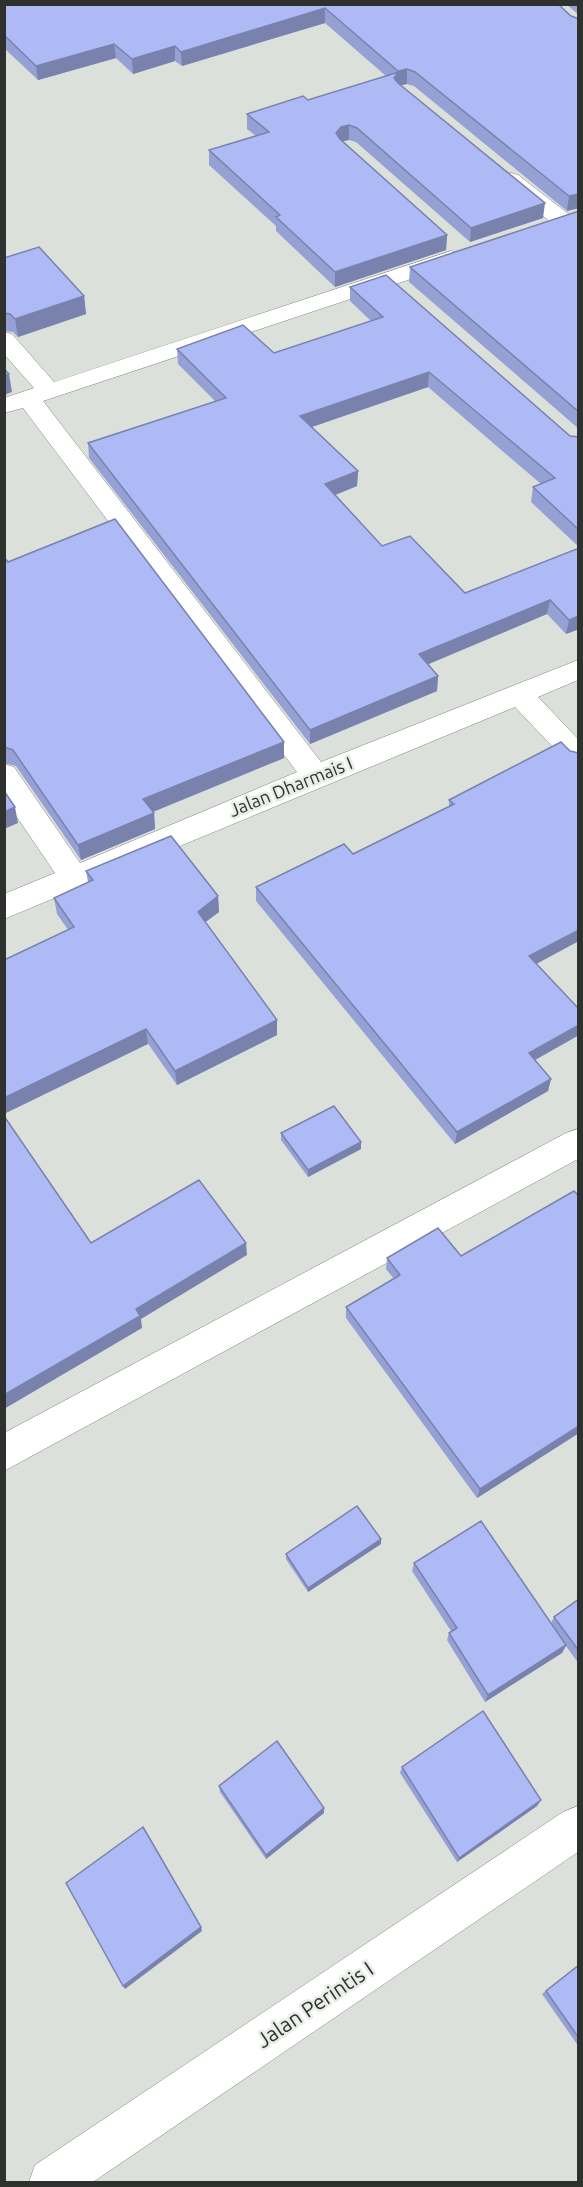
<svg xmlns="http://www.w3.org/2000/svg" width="583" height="2187" viewBox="0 0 583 2187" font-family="Ubuntu,sans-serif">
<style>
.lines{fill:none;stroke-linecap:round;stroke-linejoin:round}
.minor-casing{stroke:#828680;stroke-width:1}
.minor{fill:#fff;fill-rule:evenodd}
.wall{fill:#95a0d4}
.shaded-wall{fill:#7982ac}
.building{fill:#adbaf6;stroke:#7982ac;stroke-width:1.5}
.labels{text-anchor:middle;stroke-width:5;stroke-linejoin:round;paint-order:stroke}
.street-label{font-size:18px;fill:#2f312f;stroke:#e9ede7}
.near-street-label{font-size:21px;fill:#2f312f;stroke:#e9ede7}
</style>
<rect width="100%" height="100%" fill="#dce0da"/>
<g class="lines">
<defs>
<g id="minor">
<polygon points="511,173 518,175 571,216 574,221 571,226 563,227 555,226 504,183 501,179 504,175"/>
<polygon points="451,251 459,253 462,258 459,263 43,401 321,762 578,660 578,680 538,697 578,739 578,766 568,763 515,707 4,919 4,894 55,873 4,798 4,764 14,767 80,863 297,772 23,408 4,413 4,398 34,388 4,354 4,332 12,334 54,382"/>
<polygon points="578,1129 578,1159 4,1471 4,1433 566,1133"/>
<polygon points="578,1806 578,1852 93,2182 29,2182 35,2165 563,1812"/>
</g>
</defs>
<use href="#minor" class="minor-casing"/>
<use href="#minor" class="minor"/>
</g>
<g class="wall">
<polygon points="558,4 571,16 579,19 579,208 567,211 414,86 407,84 401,85 543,218 470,242 356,142 349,140 342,141 447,235 446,250 335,287 276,231 276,226 209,165 209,150 256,136 247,129 247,114 308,100 386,76 325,23 182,66 175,61 133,74 116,58 38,80 4,48 4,6"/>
<polygon points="566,4 579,4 579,15"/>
<polygon points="579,211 579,429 409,282 410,267"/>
<polygon points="4,258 84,296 86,314 18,337 13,332 4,331"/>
<polygon points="350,287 570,436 579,437 579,547 531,502 533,487 541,484 428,387 312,427 358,471 357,486 335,495 382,546 465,593 579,548 579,629 566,634 547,614 428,664 438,676 437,691 310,744 89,458 88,443 215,401 178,364 177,349 274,353 371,321 350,301"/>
<polygon points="4,557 8,562 284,758 153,812 154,813 155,829 81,860 16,766 4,763"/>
<polygon points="570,751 537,964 579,1035 535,1060 551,1079 548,1091 455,1144 256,901 256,887 353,854 449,807 449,800"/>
<polygon points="86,871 218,896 219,912 205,922 277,1020 277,1035 177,1085 57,914 54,898 88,882"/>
<polygon points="281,1133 361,1142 361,1149 308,1177 281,1140"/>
<polygon points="579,1196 579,1433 477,1498 346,1318 346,1307 394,1279 386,1269 387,1258 461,1256"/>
<polygon points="381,1544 308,1592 286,1559 286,1554"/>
<polygon points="414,1563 551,1623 554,1617 579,1599 579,1664 566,1646 562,1653 485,1702 447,1640 449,1633 451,1631 412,1571"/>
<polygon points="402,1767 537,1806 457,1862 400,1773"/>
<polygon points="219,1786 324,1808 324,1813 266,1859 220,1792"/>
<polygon points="579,1964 579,2047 542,1994"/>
</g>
<g class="shaded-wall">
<polygon points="325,8 325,23 182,66 181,52"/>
<polygon points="114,44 116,58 38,80 36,66"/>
<polygon points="175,46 175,61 133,74 132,59"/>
<polygon points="407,69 407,84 398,86 394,78 399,71"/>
<polygon points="349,125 349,140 340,142 336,133 341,127"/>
<polygon points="579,194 579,208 567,211 569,196"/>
<polygon points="545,203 543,218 470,242 471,228"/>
<polygon points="447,235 446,250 335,287 335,272"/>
<polygon points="84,296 86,314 18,337 15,319"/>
<polygon points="429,372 428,387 300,431 300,416"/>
<polygon points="9,374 12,392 4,395 4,376"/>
<polygon points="358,471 357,486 325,499 325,484"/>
<polygon points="550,600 547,614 417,669 419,654"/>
<polygon points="579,616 579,629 566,634 569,620"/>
<polygon points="438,676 437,691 310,744 310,730"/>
<polygon points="284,742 284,758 145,815 143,799"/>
<polygon points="15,807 18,823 4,829 4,812"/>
<polygon points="154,813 155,829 81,860 78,845"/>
<polygon points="218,896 219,912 199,927 198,912"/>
<polygon points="579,930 579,941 527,969 529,956"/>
<polygon points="277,1020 277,1035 177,1085 175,1071"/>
<polygon points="579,1025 579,1035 526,1065 529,1053"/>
<polygon points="146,1029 148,1044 4,1114 4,1098"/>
<polygon points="551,1079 548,1091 455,1144 457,1132"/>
<polygon points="361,1142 361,1149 308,1177 308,1170"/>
<polygon points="246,1243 247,1255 141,1319 142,1328 4,1409 4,1395 136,1309"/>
<polygon points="579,1426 579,1433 477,1498 480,1489"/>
<polygon points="381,1539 381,1544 308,1592 308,1588"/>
<polygon points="566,1645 562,1653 485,1702 488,1695"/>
<polygon points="541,1800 537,1806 457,1862 459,1858"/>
<polygon points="324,1808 324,1813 266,1859 266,1855"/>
<polygon points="201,1927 202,1931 125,1989 123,1986"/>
</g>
<g class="building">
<polygon points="12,4 558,4 571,16 579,19 579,194 569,196 415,72 407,69 399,71 394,78 398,83 545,203 471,228 357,128 349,125 341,127 336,133 340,139 447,235 335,272 276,217 280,215 209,150 269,132 247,114 303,96 308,100 399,72 325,8 181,52 175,46 132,59 114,44 36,66 4,35 4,6"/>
<polygon points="579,211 579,412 410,267"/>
<polygon points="39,247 84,296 15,319 10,314 4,313 4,258"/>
<polygon points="386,275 570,436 579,437 579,530 533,487 555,478 429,372 300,416 358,471 325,484 382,546 410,536 465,593 579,548 579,616 569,620 550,600 419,654 438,676 310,730 88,443 226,398 177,349 243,325 274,353 383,317 350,287"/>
<polygon points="4,369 9,374 4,376"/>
<polygon points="115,519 284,742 143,799 154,813 78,845 13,750 4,747 4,557 8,562"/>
<polygon points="561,742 570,751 579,753 579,930 529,956 579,1009 579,1025 529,1053 551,1079 457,1132 256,887 344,844 353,854 454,804 449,800"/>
<polygon points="4,791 15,807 4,812"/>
<polygon points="171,836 218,896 198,912 277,1020 175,1071 146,1029 4,1098 4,960 74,927 54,898 93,880 86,871"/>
<polygon points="334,1106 361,1142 308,1170 281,1133"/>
<polygon points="4,1116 91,1243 199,1180 246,1243 136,1309 140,1316 4,1395"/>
<polygon points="574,1191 579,1196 579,1426 480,1489 346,1307 400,1275 387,1258 438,1228 461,1256"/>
<polygon points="357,1506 381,1539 308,1588 286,1554"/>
<polygon points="481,1521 566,1645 488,1695 449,1633 457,1628 414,1563"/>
<polygon points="579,1599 579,1651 554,1617"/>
<polygon points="483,1711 541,1800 459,1858 402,1767"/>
<polygon points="277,1741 324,1808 266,1855 219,1786"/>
<polygon points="143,1827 201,1927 123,1986 66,1883"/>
<polygon points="579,1965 579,2038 546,1991"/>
</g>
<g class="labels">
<g class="street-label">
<text transform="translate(291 787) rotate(-22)" y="6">Jalan Dharmais I</text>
</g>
<g class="near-street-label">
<text transform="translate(315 2005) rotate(-34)" y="7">Jalan Perintis I</text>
</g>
</g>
<rect width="583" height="2187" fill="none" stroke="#2f312f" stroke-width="12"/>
</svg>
